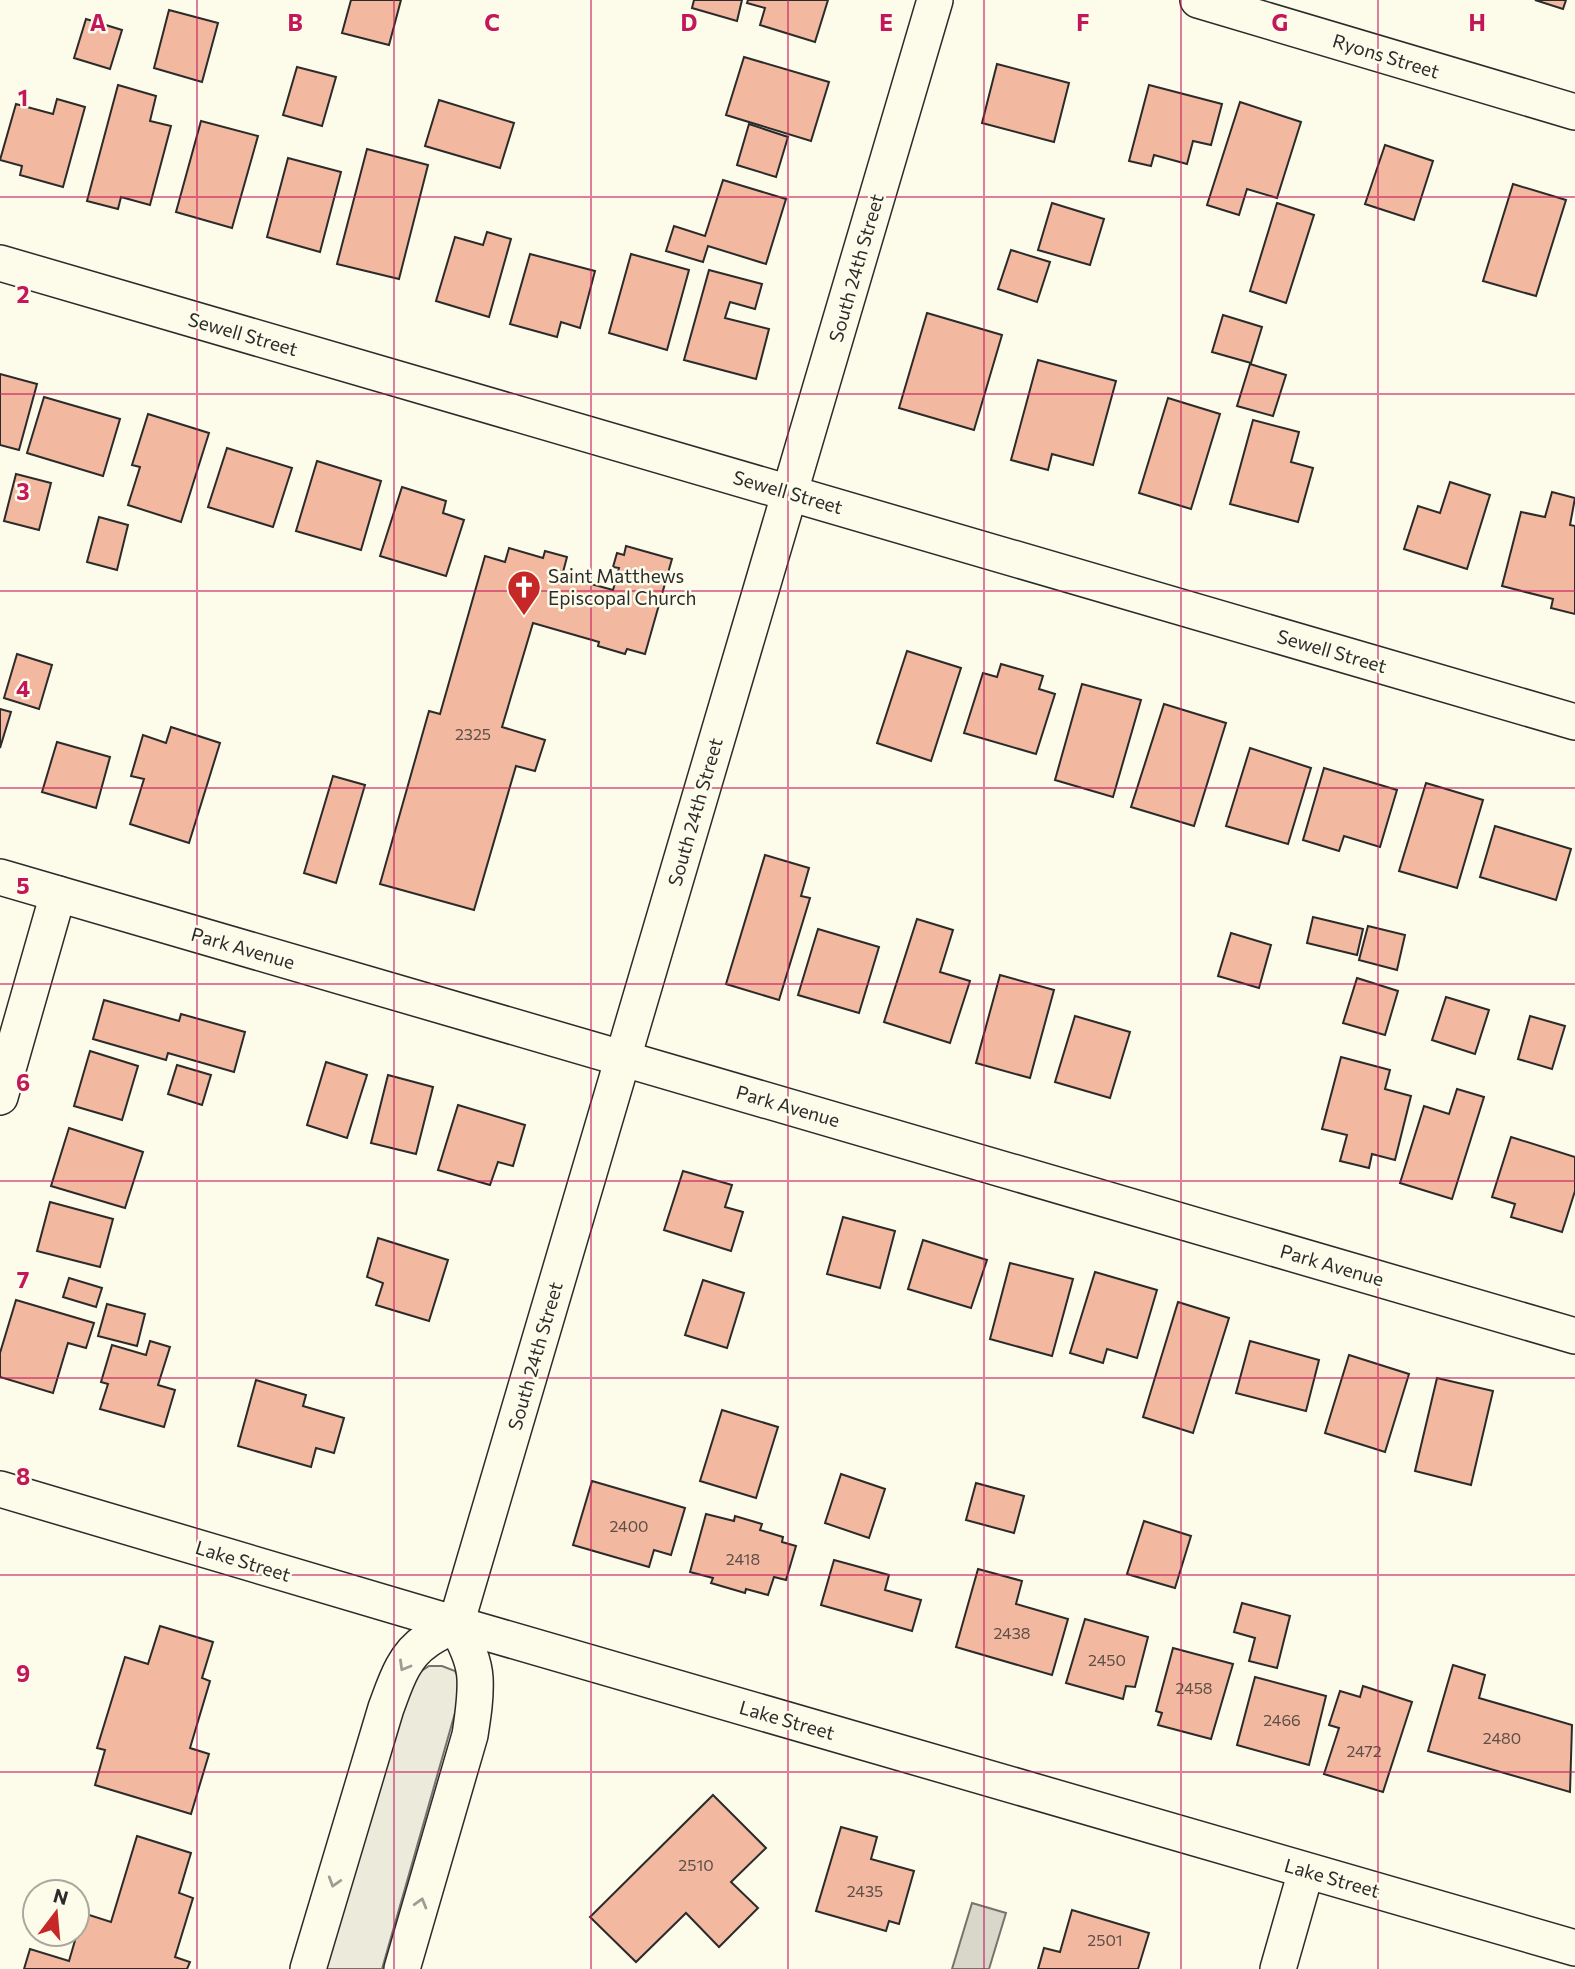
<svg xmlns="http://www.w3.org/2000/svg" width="1575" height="1969" font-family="Commissioner,sans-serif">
	<rect width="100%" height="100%" fill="#fdfbea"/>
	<path fill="#ecebdb" stroke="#74746e" stroke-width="2" d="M429 1666H442L455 1671 461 1683 459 1699 382 1969H325L411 1683 420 1672Z"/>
	<path fill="#d8d7c9" stroke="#74746e" stroke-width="2" d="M972 1903 1006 1913 989 1969H952Z"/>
	<g fill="#f2b8a0" stroke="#2b2b2b" stroke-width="2">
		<path d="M351 0H401L389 45 342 33Z"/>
		<path d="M694 0H742L737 21 692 8Z"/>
		<path d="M748 0H828L815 42 760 25 765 8 747 3Z"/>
		<path d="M1535 0H1566L1563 9Z"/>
		<path d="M169 10 218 23 202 82 154 68Z"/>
		<path d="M86 19 122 30 110 69 74 58Z"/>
		<path d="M744 57 829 82 811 141 726 115Z"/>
		<path d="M997 64 1069 83 1054 142 982 123Z"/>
		<path d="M297 67 336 77 322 126 283 115Z"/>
		<path d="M118 85 156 96 150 121 171 126 150 205 121 197 118 209 87 201Z"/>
		<path d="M1149 85 1222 104 1211 145 1193 141 1187 164 1154 155 1151 166 1129 161Z"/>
		<path d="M57 99 85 107 63 187 20 175 22 166 0 160 16 104 53 114Z"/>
		<path d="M439 100 514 123 500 168 425 146Z"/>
		<path d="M1240 102 1301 122 1277 198 1247 189 1239 215 1207 205Z"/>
		<path d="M201 121 258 136 232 228 176 212Z"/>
		<path d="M749 124 788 137 776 177 737 165Z"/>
		<path d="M1385 145 1433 161 1414 220 1365 204Z"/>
		<path d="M367 149 428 165 399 279 337 264Z"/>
		<path d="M288 158 341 172 320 252 267 237Z"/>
		<path d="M723 180 786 199 766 264 708 246 703 262 666 251 674 226 705 236Z"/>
		<path d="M1513 184 1566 200 1536 296 1483 281Z"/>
		<path d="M1052 203 1104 219 1090 265 1038 250Z"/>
		<path d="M1277 203 1314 215 1286 303 1250 291Z"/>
		<path d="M487 232 511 239 489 317 436 301 455 237 483 245Z"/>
		<path d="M1011 250 1050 262 1037 302 998 289Z"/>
		<path d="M530 254 595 271 580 328 561 322 557 337 510 324Z"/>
		<path d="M631 254 689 270 667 350 609 333Z"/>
		<path d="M709 270 762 284 755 309 730 302 725 318 769 329 756 379 684 360Z"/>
		<path d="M927 313 1002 335 974 430 899 408Z"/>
		<path d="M1223 315 1262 327 1251 363 1212 352Z"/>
		<path d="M1038 360 1116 381 1093 465 1052 454 1048 470 1011 460Z"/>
		<path d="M1250 364 1286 375 1273 416 1237 406Z"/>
		<path d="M0 374 37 384 19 450 0 445Z"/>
		<path d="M44 397 120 419 103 476 27 453Z"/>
		<path d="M1168 398 1220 414 1191 509 1139 493Z"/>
		<path d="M148 414 209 433 181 522 128 505 140 467 132 465Z"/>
		<path d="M1253 420 1299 432 1291 462 1313 468 1298 522 1230 504Z"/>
		<path d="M227 448 292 468 273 527 208 507Z"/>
		<path d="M317 461 381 481 361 550 296 531Z"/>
		<path d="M16 474 51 483 39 530 4 521Z"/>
		<path d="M1450 482 1490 495 1467 569 1404 549 1418 506 1440 513Z"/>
		<path d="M402 487 446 501 443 513 464 520 446 576 380 556Z"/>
		<path d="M1552 492 1575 498 1570 525 1575 526V614L1551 608 1553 599 1502 586 1521 512 1545 517Z"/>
		<path d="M99 517 128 525 117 570 87 562Z"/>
		<path d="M626 546 672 559 645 654 627 649 625 654 598 646 599 642 533 623 502 727 545 740 535 771 516 766 474 910 380 884 429 711 440 714 485 556 505 562 509 548 543 558 545 551 567 557 562 576 613 590 619 568 613 567 617 553 624 555Z"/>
		<path d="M907 651 961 668 931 761 877 743Z"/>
		<path d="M17 654 52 665 39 709 4 698Z"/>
		<path d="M1001 664 1043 676 1039 689 1055 694 1036 754 964 733 983 673 997 677Z"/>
		<path d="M1082 684 1141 700 1113 797 1055 780Z"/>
		<path d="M1164 704 1226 723 1194 826 1131 807Z"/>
		<path d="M0 709 11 712 0 748Z"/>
		<path d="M171 727 220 743 189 843 130 824 144 779 131 776 143 735 166 743Z"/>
		<path d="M57 742 110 757 96 808 42 792Z"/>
		<path d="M1250 748 1311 768 1288 844 1226 826Z"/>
		<path d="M1324 768 1397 790 1380 847 1344 836 1339 851 1303 840Z"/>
		<path d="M333 776 365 785 336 883 304 873Z"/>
		<path d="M1426 783 1483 800 1457 888 1399 871Z"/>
		<path d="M1495 826 1571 849 1556 900 1480 877Z"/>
		<path d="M765 855 809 868 801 896 810 898 779 1000 726 984Z"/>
		<path d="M1313 917 1363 929 1357 955 1307 943Z"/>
		<path d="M917 919 953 930 940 972 970 981 950 1043 884 1022Z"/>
		<path d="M1368 926 1405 935 1397 970 1359 960Z"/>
		<path d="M818 929 879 947 859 1013 798 995Z"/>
		<path d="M1231 933 1271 945 1259 988 1218 976Z"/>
		<path d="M1000 975 1054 990 1030 1078 976 1063Z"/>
		<path d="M1357 978 1398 991 1385 1035 1343 1023Z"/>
		<path d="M1446 997 1489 1010 1475 1054 1432 1040Z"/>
		<path d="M104 1000 179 1021 181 1014 245 1032 234 1072 168 1053 166 1060 93 1039Z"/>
		<path d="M1075 1016 1130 1032 1110 1098 1055 1082Z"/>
		<path d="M1530 1016 1565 1026 1552 1069 1518 1059Z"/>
		<path d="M90 1051 138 1066 122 1120 74 1106Z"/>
		<path d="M1341 1057 1390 1070 1385 1089 1411 1096 1395 1160 1372 1154 1369 1168 1340 1161 1347 1135 1322 1129Z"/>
		<path d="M326 1062 367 1075 347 1138 307 1125Z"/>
		<path d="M177 1065 211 1075 202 1105 168 1094Z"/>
		<path d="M388 1075 433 1087 416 1154 371 1143Z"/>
		<path d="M1457 1089 1484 1097 1452 1199 1400 1183 1424 1106 1449 1114Z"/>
		<path d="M458 1105 525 1125 513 1166 498 1162 490 1185 438 1170Z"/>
		<path d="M69 1128 143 1152 125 1208 51 1186Z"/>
		<path d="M1511 1137 1575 1157V1191L1562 1232 1511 1217 1515 1204 1492 1197Z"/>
		<path d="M683 1171 732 1185 725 1207 743 1212 731 1251 664 1230Z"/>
		<path d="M50 1202 113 1219 100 1267 37 1251Z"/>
		<path d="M843 1217 895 1231 880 1288 827 1274Z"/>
		<path d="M378 1238 448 1260 429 1321 376 1305 383 1283 367 1277Z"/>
		<path d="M923 1240 987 1260 971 1308 908 1289Z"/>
		<path d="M1010 1263 1073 1279 1052 1356 990 1339Z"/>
		<path d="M1095 1272 1157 1290 1137 1358 1107 1349 1103 1363 1070 1353Z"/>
		<path d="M69 1278 102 1288 96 1307 63 1297Z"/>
		<path d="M703 1280 744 1293 727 1348 685 1335Z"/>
		<path d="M16 1300 94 1323 86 1348 68 1343 53 1393 0 1377V1353Z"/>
		<path d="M1178 1302 1229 1318 1193 1433 1143 1417Z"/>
		<path d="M107 1304 145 1314 137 1346 98 1336Z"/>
		<path d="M150 1341 170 1347 158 1385 175 1390 164 1427 100 1409 108 1384 101 1382 112 1345 146 1355Z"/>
		<path d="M1250 1341 1319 1360 1306 1411 1236 1393Z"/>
		<path d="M1349 1355 1409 1374 1385 1452 1325 1433Z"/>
		<path d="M1437 1378 1493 1391 1471 1485 1415 1471Z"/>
		<path d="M256 1380 306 1395 303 1406 344 1418 334 1453 316 1448 311 1467 238 1446Z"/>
		<path d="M722 1410 778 1427 756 1498 700 1481Z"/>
		<path d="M841 1474 885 1489 869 1538 825 1523Z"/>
		<path d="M592 1481 685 1508 671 1555 654 1550 649 1567 573 1545Z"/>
		<path d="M976 1483 1024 1496 1014 1533 966 1520Z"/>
		<path d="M706 1514 734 1521 735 1516 762 1524 760 1530 783 1537 782 1542 796 1546 786 1580 774 1577 768 1595 746 1589 745 1593 711 1583 713 1578 690 1572Z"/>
		<path d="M1144 1521 1191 1536 1175 1588 1127 1574Z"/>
		<path d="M834 1560 889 1575 885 1590 921 1600 912 1631 821 1605Z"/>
		<path d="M978 1569 1022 1581 1016 1604 1068 1619 1052 1675 956 1647Z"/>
		<path d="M1242 1603 1290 1616 1277 1668 1249 1661 1255 1638 1234 1632Z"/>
		<path d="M1085 1619 1148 1637 1135 1687 1126 1686 1123 1699 1066 1683Z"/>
		<path d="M160 1626 213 1642 202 1678 210 1681 190 1748 209 1754 191 1814 95 1785 105 1750 97 1748 125 1657 148 1664Z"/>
		<path d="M1173 1648 1233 1664 1211 1739 1158 1725 1162 1713 1156 1711Z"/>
		<path d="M1453 1665 1485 1675 1479 1698 1572 1725 1570 1792 1428 1751Z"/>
		<path d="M1255 1677 1326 1696 1309 1765 1237 1745Z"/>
		<path d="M1363 1686 1412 1702 1383 1792 1324 1774 1339 1728 1329 1725 1340 1691 1360 1697Z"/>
		<path d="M713 1795 766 1848 731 1882 758 1908 719 1947 686 1913 636 1962 590 1917Z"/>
		<path d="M841 1827 877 1837 871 1859 914 1871 899 1924 889 1921 886 1931 816 1911Z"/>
		<path d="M137 1836 191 1853 179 1893 193 1898 175 1957 190 1962 187 1969H24L30 1949 69 1961 83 1913 111 1922Z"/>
		<path d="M1072 1910 1149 1933 1138 1969H1038L1044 1948 1060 1952Z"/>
	</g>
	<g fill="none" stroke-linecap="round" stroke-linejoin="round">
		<g stroke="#2b2b2b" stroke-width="38">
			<g id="street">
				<path d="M1198 0 1575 112"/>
				<path d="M0 263 1575 722"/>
				<path d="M0 877 1575 1336"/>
				<path d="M0 1097 58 894"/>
				<path d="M0 1489 456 1624 1575 1948"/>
				<path d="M308 1969 386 1708C395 1684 403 1656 426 1641 435 1634 446 1630 456 1624"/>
				<path d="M402 1969 470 1735C473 1716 476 1697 475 1678 474 1659 464 1641 456 1624L935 0"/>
				<path d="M1278 1969 1306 1871"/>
			</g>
		</g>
		<use href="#street" stroke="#fdfbea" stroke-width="35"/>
	</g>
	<defs><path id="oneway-chevron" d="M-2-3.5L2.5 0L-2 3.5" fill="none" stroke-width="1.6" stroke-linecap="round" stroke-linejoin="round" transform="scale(1.75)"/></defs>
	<g stroke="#9e9d94">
		<use href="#oneway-chevron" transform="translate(404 1666) rotate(120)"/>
		<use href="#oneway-chevron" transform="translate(334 1882) rotate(107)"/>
		<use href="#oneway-chevron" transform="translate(421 1903) rotate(-74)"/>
	</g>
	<path fill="none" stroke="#c2185b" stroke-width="2" stroke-opacity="0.55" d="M197 0V1969M394 0V1969M591 0V1969M788 0V1969M984 0V1969M1181 0V1969M1378 0V1969M0 197H1575M0 394H1575M0 591H1575M0 788H1575M0 984H1575M0 1181H1575M0 1378H1575M0 1575H1575M0 1772H1575"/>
	<defs>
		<g id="church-pin" transform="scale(1.75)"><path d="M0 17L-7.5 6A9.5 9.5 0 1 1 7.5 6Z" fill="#c62828" stroke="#fdfbea"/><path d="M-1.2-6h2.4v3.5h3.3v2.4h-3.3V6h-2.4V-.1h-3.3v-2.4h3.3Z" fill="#fff"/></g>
	</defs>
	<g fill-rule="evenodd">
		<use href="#church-pin" x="524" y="587"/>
	</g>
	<g text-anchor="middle" stroke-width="5" stroke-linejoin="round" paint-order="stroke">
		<g font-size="16" fill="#5d4e48">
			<text x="473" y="740">2325</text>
			<text x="629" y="1532">2400</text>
			<text x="743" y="1565">2418</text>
			<text x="1012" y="1639">2438</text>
			<text x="1107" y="1666">2450</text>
			<text x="1194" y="1694">2458</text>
			<text x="1282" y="1726">2466</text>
			<text x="1502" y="1744">2480</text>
			<text x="1364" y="1757">2472</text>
			<text x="696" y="1871">2510</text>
			<text x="865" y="1897">2435</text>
			<text x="1105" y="1946">2501</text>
		</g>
		<g font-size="19" fill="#2b2b2b" stroke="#fdfbea">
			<text transform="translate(1386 56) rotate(17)" y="7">Ryons Street</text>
			<text transform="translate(856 268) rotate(-74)" y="7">South 24th Street</text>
			<text transform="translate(243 334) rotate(16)" y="7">Sewell Street</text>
			<text transform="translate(788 492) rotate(16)" y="7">Sewell Street</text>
			<text transform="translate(1332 651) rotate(16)" y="7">Sewell Street</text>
			<text transform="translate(695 812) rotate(-74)" y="7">South 24th Street</text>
			<text transform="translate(243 948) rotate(16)" y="7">Park Avenue</text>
			<text transform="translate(788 1106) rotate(16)" y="7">Park Avenue</text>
			<text transform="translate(1332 1265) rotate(16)" y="7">Park Avenue</text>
			<text transform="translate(535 1356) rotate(-74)" y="7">South 24th Street</text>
			<text transform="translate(243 1561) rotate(17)" y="7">Lake Street</text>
			<text transform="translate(787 1720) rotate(16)" y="7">Lake Street</text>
			<text transform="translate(1332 1878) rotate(16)" y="7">Lake Street</text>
		</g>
		<g font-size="19" fill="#2b2b2b" stroke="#fdfbea" text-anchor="start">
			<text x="548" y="583">Saint Matthews<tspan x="548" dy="22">Episcopal Church</tspan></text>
		</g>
	</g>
	<g font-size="23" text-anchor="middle" font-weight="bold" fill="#c2185b" stroke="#fdfbea" stroke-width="5" stroke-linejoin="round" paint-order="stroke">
		<text x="98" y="31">A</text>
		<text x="295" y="31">B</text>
		<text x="492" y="31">C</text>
		<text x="689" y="31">D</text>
		<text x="886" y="31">E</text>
		<text x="1083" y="31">F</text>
		<text x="1280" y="31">G</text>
		<text x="1477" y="31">H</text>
		<text x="23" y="106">1</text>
		<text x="23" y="303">2</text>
		<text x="23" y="500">3</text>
		<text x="23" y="697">4</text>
		<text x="23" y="894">5</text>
		<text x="23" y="1091">6</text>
		<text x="23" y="1288">7</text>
		<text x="23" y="1485">8</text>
		<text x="23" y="1682">9</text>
	</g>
	<g transform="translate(56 1913) rotate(16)"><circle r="33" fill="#fdfbea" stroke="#a9a89e" stroke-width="2"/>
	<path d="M0-5L12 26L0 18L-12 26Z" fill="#c62828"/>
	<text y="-10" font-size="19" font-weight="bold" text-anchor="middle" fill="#2b2b2b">N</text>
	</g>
</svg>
